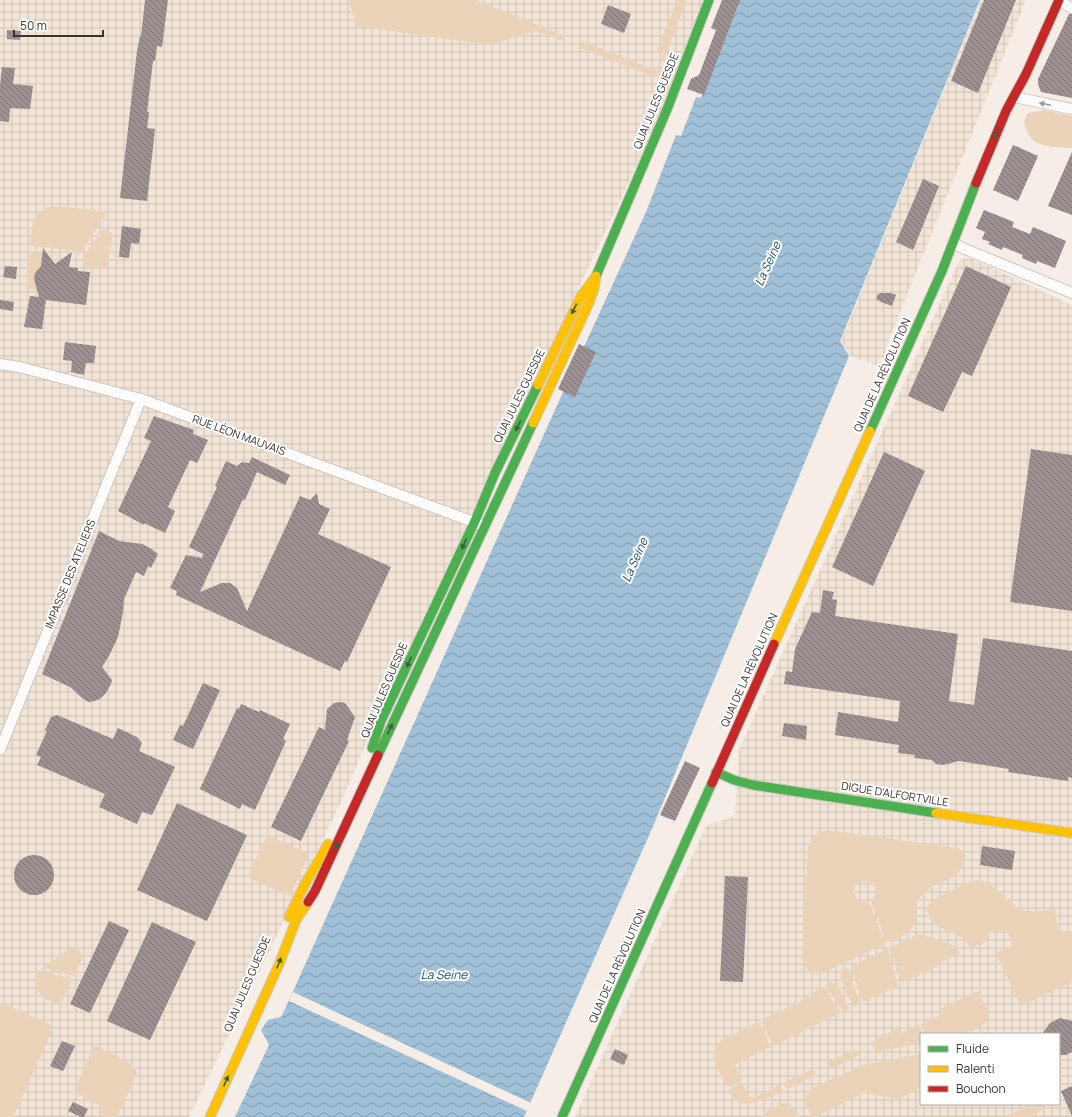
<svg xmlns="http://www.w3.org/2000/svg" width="1072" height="1117" font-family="Manrope,sans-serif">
	<defs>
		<pattern id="industrial-grid" width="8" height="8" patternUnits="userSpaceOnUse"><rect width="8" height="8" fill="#f2e4d6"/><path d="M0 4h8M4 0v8" fill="none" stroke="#d0c4b8"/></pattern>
		<pattern id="water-waves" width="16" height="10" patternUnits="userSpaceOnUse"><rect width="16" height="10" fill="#9fc0d6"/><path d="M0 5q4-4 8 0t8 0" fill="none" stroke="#839dae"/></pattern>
		<pattern id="building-back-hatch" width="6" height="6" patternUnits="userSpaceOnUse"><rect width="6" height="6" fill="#9c9091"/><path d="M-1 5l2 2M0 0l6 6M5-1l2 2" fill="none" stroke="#807677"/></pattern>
	</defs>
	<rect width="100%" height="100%" fill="#f5ede6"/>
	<g fill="url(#industrial-grid)" fill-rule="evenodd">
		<path d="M0 0H706L664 107 381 708 342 800 189 1117H0Z"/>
		<path d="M981 0H1026L885 349 889 355 878 361 877 365 850 356 841 341Z"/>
		<path d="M968 257 1072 305V1117H575L706 826 735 816 739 750 959 261ZM921 1034H1059V1104H921Z"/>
	</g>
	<g fill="#ebd3b9">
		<path d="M348 0H475L565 36 563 41 536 31 489 45 357 26Z"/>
		<path d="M677 0H687L657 76 655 77 580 48 582 41 657 71 664 53 657 50Z"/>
		<path d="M1045 110 1072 116V148C1062 148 1043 147 1034 141 1031 139 1028 134 1027 131 1023 124 1024 119 1028 113Z"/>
		<path d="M51 206 102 211 106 215 79 255 72 250 31 246 30 244C33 225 30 214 51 206Z"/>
		<path d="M103 229 113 234 106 269 86 268 83 257Z"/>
		<path d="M33 252 42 253C42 257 43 263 41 266 34 276 31 279 38 290L27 289 26 288 29 255Z"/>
		<path d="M827 830 957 848 962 850C965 858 962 870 956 876 945 881 929 886 921 896 916 902 916 908 916 914 918 931 900 937 887 943L871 901C891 881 845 872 856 897L862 902H869L885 944 818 975 809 972 802 960 808 847C811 837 817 832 827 830Z"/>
		<path d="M267 835 309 854 290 896 248 877Z"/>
		<path d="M976 880C998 881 1007 907 1027 911 1036 913 1046 910 1055 909L1059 933 1072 931V982L1021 1006 996 953 1014 945C1006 929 1003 928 987 934L989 940 971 948 963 938 933 924 927 911 928 905 934 899 969 882Z"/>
		<path d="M920 934 955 946 960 954 939 963V965L902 983 895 966 898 965 900 970 903 969 900 961 895 963 889 948Z"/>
		<path d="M74 946H76L83 956 74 976 42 968Z"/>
		<path d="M887 949 898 986 863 1002 851 966Z"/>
		<path d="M848 968 860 1004 854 1007C851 1000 839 981 841 974 842 970 845 969 848 968Z"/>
		<path d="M40 971 72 979 60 1005C55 1003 48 1001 43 997 36 990 33 978 40 971Z"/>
		<path d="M831 982 838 985 849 1009 844 1012 825 985Z"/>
		<path d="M823 986 841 1013 773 1046 761 1020 796 1004Z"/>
		<path d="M978 991 989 1013 987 1021 981 1026 962 1034H926L921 1024 942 1014 940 1009Z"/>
		<path d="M0 1002 50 1025 51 1027 49 1030 52 1031 13 1117H0Z"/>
		<path d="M759 1022 770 1047 736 1064 735 1066 742 1080 727 1087 715 1063 714 1054 717 1044 725 1038Z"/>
		<path d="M919 1025 923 1034H921V1043L876 1052 871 1042 899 1028 901 1033Z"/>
		<path d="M94 1045 130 1063 137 1073 117 1117H108L100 1113 103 1107 74 1092Z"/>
		<path d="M856 1049 859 1055 831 1069 827 1062Z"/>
		<path d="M921 1054V1088L899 1099 864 1093 815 1117H812C806 1105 801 1099 812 1088L863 1065Z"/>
		<path d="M813 1069 816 1075 787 1089 783 1083Z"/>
		<path d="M742 1083 750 1097 754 1098 780 1084 783 1091C765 1099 740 1115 728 1090Z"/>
		<path d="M783 1103C792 1103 795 1109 799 1117H763L766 1111Z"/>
		<path d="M1031 1104H1041L1044 1109 1028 1117H1004Z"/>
	</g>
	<path fill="url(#water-waves)" d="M739 0H980L840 341 849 356 654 824 524 1117H235L269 1045 261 1030 268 1020 281 1017 285 1009 559 401 646 212 676 135 681 136 696 97 701 98Z"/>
	<path fill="#f5ede6" d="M293 992 531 1103 527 1111 289 1001Z"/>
	<g fill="url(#building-back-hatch)">
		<path d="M145 0H168L162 47 157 46 155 61H153L147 112H149L147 128 155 129 147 201 120 198 137 51 140 36H141Z"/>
		<path d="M722 0H740L704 95 687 89 691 79 699 75 716 30 711 28Z"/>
		<path d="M984 0H1016L978 93 951 81Z"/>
		<path d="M608 5 631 14 624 33 601 24Z"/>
		<path d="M1069 14H1072V98L1041 92 1039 87 1038 83V79Z"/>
		<path d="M7 30 21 31 20 40 7 39Z"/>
		<path d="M2 67 15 68 13 84 33 86 30 109 11 108 10 109 9 122 0 121V86Z"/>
		<path d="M1013 145 1038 156 1018 201 993 190Z"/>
		<path d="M1072 152V215L1048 206Z"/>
		<path d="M923 179 939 186 913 250 896 242Z"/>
		<path d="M984 210 1014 222 1012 227 1030 234 1033 227 1066 241 1055 268 1037 261 1036 264 1022 258 1023 255 1003 247 1002 250 988 244 990 242 982 239 985 232 976 228Z"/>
		<path d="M122 226 141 229 139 244 131 243 129 258 119 257Z"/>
		<path d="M43 248 55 264 72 252 69 267 78 268V271L90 272 86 305 46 300 42 329 24 327 30 296 39 297 34 279 35 273 41 266Z"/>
		<path d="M5 266 17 267 16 279 3 277Z"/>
		<path d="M966 266 1011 287 972 376 962 372 943 412 908 396Z"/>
		<path d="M881 293H891L896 295 892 306 881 302 876 299 878 294Z"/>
		<path d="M0 300 14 302 13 311 0 309Z"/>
		<path d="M65 342 96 346 94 363H86L84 375 71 372 72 361 63 360Z"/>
		<path d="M579 344 596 352 575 397 558 389Z"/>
		<path d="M154 416 194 430 193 434 208 440 197 463 190 460 168 507 175 511 165 533 144 523V525L118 511 151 441 144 438Z"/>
		<path d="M1031 449 1072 455V611L1010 602Z"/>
		<path d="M884 452 925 471 873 586 832 567Z"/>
		<path d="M252 457 290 475 285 485 257 472 245 500 243 499 200 592 222 583H230L237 588 247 611 300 496 310 500 317 493 319 504 330 509 318 534 391 567 347 662 345 661 340 671 176 595 177 591 170 588 186 555 202 558 203 554 189 547 217 487 215 486 226 461 237 466 242 462 249 463Z"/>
		<path d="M99 531 119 541 142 544 150 548 158 554 151 568 148 566 144 576 136 572 124 599 123 612 118 637 109 656 102 667 112 680 111 684 106 693 101 698 95 701 88 702 82 698 70 687 42 674Z"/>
		<path d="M823 590 834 592 832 599 837 600 835 616 958 634 949 701 974 705 983 638 1072 651V778L1068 777V781L1008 772 1009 769 959 761 943 765 936 764 932 760 914 758 915 755 898 753 899 745 835 735 838 712 898 722 900 701 784 684 786 671 792 672 795 649 812 612 820 613Z"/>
		<path d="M203 683 220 690 193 749 173 740 180 725 183 726Z"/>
		<path d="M341 702 345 703 355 717 347 740 349 741 301 841 271 827 319 727 325 730 327 709 334 703Z"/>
		<path d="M241 704 259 712 260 710 290 724 283 739 286 741 255 810 242 804 240 809 200 789 237 708 239 709Z"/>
		<path d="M57 715 113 739 118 728 137 737 142 743 139 751 175 767 152 815 142 812 137 824 99 807 105 794 37 765 41 757 36 755 47 731 45 730 51 717Z"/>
		<path d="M784 723 807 726 806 740 782 736Z"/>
		<path d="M685 761 700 768 675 821 660 815Z"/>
		<path d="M177 803 247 835 207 921 137 890Z"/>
		<path d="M982 846 1015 851 1012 870 980 865Z"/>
		<circle cx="34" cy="875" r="20"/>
		<path d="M725 876 748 877 743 982 720 981Z"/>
		<path d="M109 921 129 930 90 1013 70 1004Z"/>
		<path d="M152 922 196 942 150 1040 107 1021Z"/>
		<path d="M1060 1018 1072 1021V1052L1066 1055H1059V1034H1042L1050 1023Z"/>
		<path d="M62 1041 75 1046 63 1071 50 1066Z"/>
		<path d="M615 1049 628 1055 624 1065 610 1059Z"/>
		<path d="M1072 1086V1116L1061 1091Z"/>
		<path d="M73 1102 88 1109 84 1117H81L68 1111Z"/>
	</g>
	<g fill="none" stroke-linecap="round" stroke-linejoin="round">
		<g stroke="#cec8c2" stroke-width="12">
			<g id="street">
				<path d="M1059 1 1072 8"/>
				<path d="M1019 98 1072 109"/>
				<path d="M953 243 965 249 1072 293"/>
				<path d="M0 364 19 367 141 399 479 524"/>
				<path d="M0 750 141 399"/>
			</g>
		</g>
		<g stroke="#cec8c2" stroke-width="11">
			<g id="fast">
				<path d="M596 276 668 107 709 0"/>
				<path d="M870 431 942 271 976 183"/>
				<path d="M372 748 381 721 475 521 495 473 538 385"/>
				<path d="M378 755 533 423"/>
				<path d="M716 772 734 780 753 785 936 813"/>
				<path d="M562 1117 712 783"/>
			</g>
		</g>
		<g stroke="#cec8c2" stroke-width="11">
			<g id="slow">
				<path d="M538 385 581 296 593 280"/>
				<path d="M533 423 588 305 594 289 596 276"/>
				<path d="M774 644 870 431"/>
				<path d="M936 813 1072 833"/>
				<path d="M289 917 304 886 328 844"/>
				<path d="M210 1117 280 962 296 920 308 902"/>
			</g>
		</g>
		<g stroke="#cec8c2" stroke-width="11">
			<g id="jam">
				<path d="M976 183 1006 111 1026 74 1059 0"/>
				<path d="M712 783 774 644"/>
				<path d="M308 902 315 891 378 755"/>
			</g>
		</g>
		<use href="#street" stroke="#fefcfb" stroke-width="10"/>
		<use href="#fast" stroke="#4caf50" stroke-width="9"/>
		<use href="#slow" stroke="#ffc107" stroke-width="9"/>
		<use href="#jam" stroke="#c62828" stroke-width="9"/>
	</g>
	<defs><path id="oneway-solid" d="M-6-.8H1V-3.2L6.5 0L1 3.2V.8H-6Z"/></defs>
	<use fill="#9b9894" href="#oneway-solid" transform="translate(1045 104) rotate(-168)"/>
	<g fill="#3f5e3a">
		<use href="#oneway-solid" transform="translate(996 133) rotate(112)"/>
		<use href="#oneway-solid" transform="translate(574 309) rotate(116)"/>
		<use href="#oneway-solid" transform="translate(518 426) rotate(117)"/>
		<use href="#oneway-solid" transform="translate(464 544) rotate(115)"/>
		<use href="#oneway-solid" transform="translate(409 662) rotate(115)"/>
		<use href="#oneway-solid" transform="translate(390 729) rotate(-66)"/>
		<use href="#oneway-solid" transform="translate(336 847) rotate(-64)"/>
		<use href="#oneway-solid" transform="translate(279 963) rotate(-68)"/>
		<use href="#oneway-solid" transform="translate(226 1081) rotate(-66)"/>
	</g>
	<g text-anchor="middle" stroke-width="4" stroke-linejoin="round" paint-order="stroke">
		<g font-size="11" fill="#38332e" stroke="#fff">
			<text transform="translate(656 101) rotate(-68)" y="4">QUAI JULES GUESDE</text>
			<text transform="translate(882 375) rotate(-66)" y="4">QUAI DE LA RÉVOLUTION</text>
			<text transform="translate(519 396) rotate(-64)" y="4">QUAI JULES GUESDE</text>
			<text transform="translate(239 435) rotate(20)" y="4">RUE LÉON MAUVAIS</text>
			<text transform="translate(70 574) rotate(-68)" y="4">IMPASSE DES ATELIERS</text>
			<text transform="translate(749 670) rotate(-66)" y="4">QUAI DE LA RÉVOLUTION</text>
			<text transform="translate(384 690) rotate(-67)" y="4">QUAI JULES GUESDE</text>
			<text transform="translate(895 794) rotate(9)" y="4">DIGUE D'ALFORTVILLE</text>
			<text transform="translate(617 966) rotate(-66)" y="4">QUAI DE LA RÉVOLUTION</text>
			<text transform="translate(247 984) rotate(-67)" y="4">QUAI JULES GUESDE</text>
		</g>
		<g font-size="12" font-style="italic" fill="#145073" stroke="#fff">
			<text transform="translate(768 264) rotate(-66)" y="4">La Seine</text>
			<text transform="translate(635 560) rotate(-66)" y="4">La Seine</text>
			<text x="444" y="979">La Seine</text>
		</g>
	</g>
	<rect x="920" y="1033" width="140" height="72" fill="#ffffff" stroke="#afadab"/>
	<rect x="928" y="1046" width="20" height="6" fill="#4caf50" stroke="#afadab"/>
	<text x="956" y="1053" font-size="12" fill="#38332e">Fluide</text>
	<rect x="928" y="1066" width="20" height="6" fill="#ffc107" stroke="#afadab"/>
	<text x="956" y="1073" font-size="12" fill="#38332e">Ralenti</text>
	<rect x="928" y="1086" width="20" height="6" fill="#c62828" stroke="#afadab"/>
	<text x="956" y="1093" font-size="12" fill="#38332e">Bouchon</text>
	<path d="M14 30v6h89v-6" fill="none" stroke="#38332e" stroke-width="2"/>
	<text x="20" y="30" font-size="12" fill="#38332e" stroke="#ffffff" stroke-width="3" paint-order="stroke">50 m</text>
</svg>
